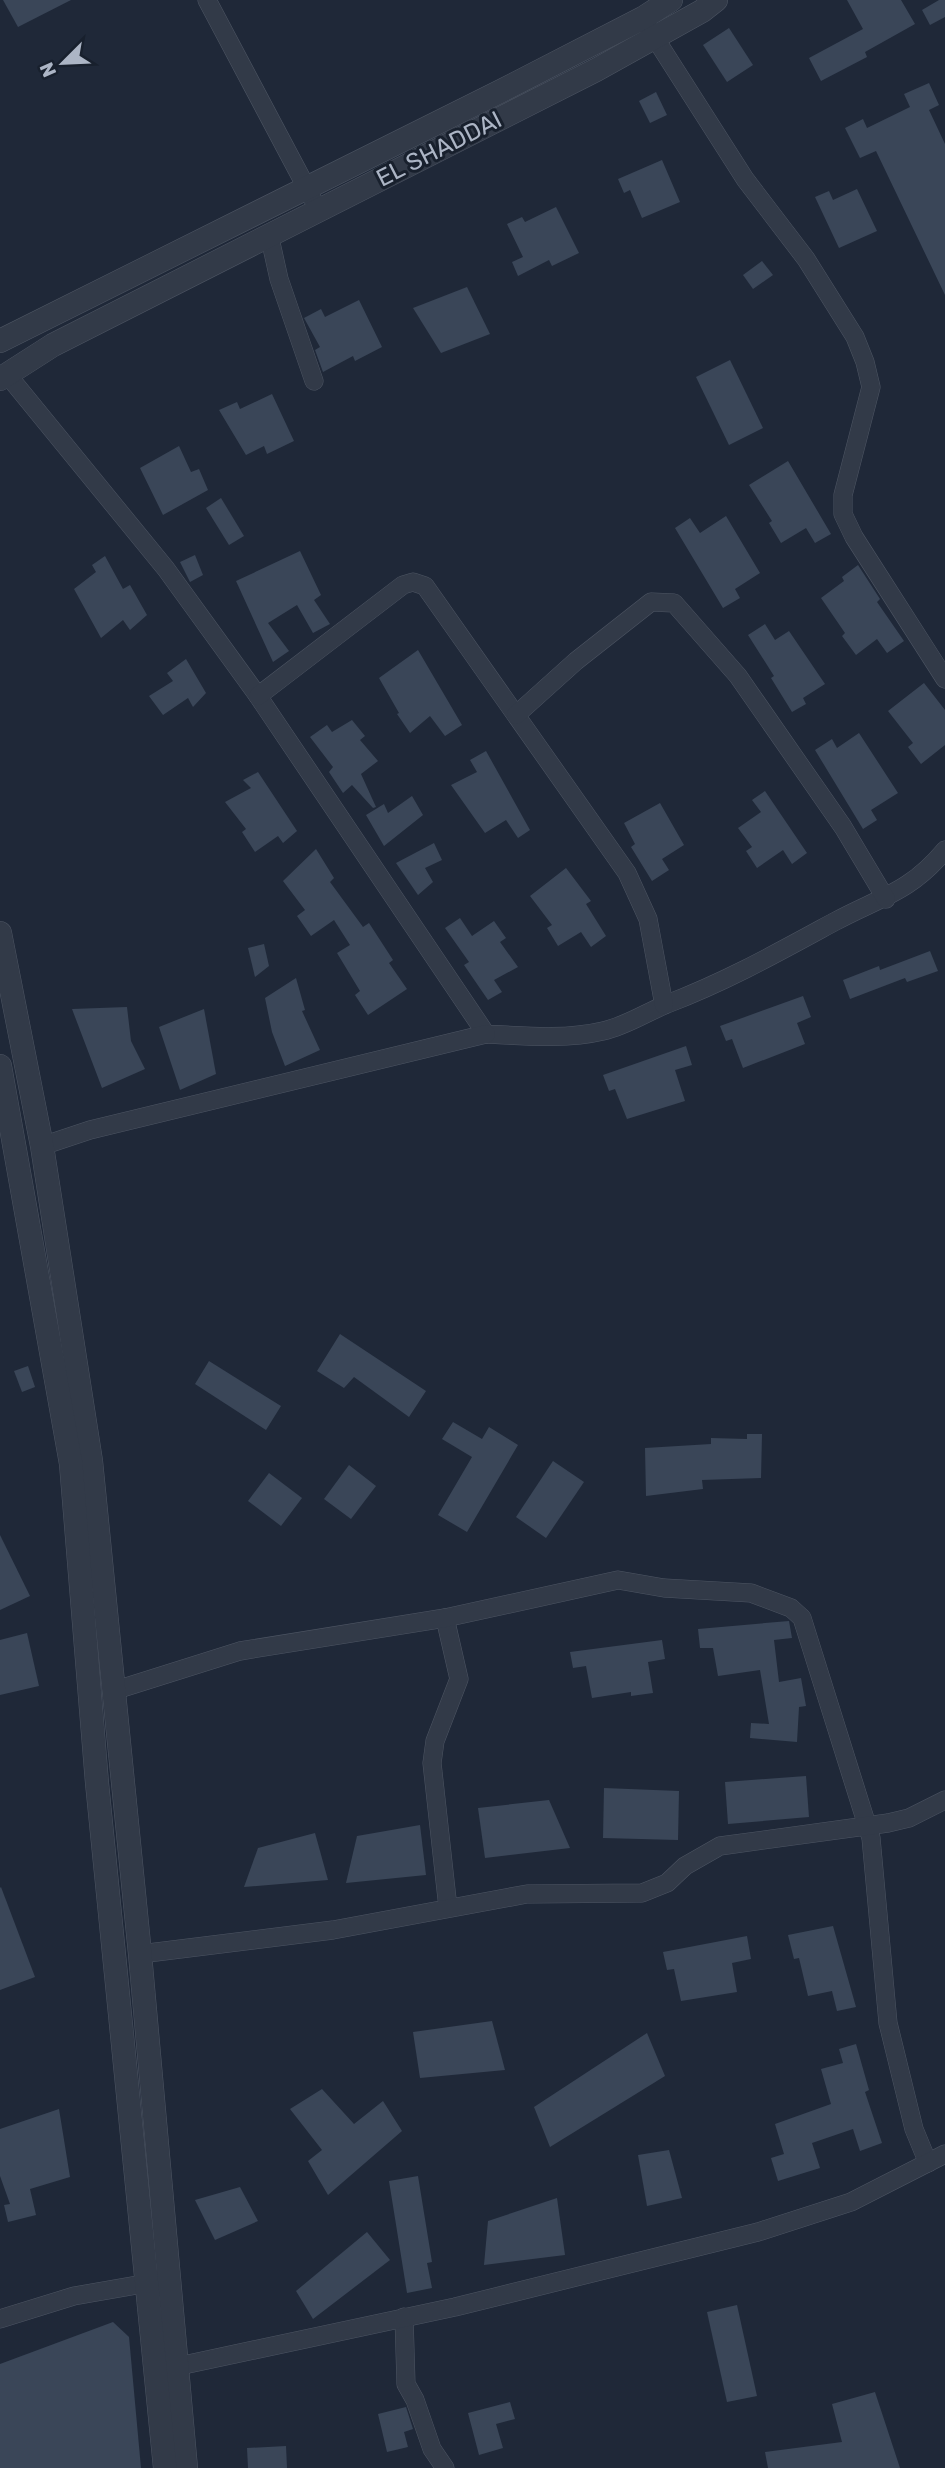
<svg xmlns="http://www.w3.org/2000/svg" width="945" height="2468" font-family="Rubik,sans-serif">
	<rect width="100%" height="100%" fill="#1f2838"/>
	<g fill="#3a4658">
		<path d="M3 0H71L18 27Z"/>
		<path d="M847 0H901L915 24 865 52 867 57 821 81 809 58 863 29Z"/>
		<path d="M939 0H945V17L930 25 922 10Z"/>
		<path d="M729 28 753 65 727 82 703 45Z"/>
		<path d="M929 83 939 105 929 110 945 144V295L876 151 860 158 845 128 863 119 867 128 910 107 904 94Z"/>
		<path d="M656 92 667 115 650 123 639 101Z"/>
		<path d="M662 160 680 202 642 218 630 190 624 193 618 179Z"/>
		<path d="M857 189 877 231 839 248 815 197 829 191 833 200Z"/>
		<path d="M556 207 579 253 552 266 549 260 518 276 512 262 523 257 507 224 522 217 525 222Z"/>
		<path d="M762 261 773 275 753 289 743 275Z"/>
		<path d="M467 287 490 334 441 353 413 308Z"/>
		<path d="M359 300 382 347 355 361 353 356 323 372 315 350 320 347 304 318 321 309 325 317Z"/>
		<path d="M730 360 763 428 729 445 696 377Z"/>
		<path d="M272 394 294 441 267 454 264 446 246 455 219 410 237 402 240 409Z"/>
		<path d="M179 446 191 472 199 469 208 490 163 515 140 468Z"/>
		<path d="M788 461 831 534 815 543 806 528 781 543 769 523 772 521 749 485Z"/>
		<path d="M221 498 244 536 229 545 206 508Z"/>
		<path d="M726 516 760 573 735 589 740 598 723 608 675 528 690 518 700 533Z"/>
		<path d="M300 551 321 595 314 600 330 624 313 633 297 605 268 623 289 651 273 662 236 581Z"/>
		<path d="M195 555 203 575 190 582 180 562Z"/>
		<path d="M105 556 123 589 130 585 147 615 130 630 123 620 101 638 74 589 96 572 92 565Z"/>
		<path d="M858 565 880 599 877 602 904 641 887 653 877 639 856 655 842 636 845 633 821 598 844 581 842 577Z"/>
		<path d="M765 624 775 640 789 631 825 684 803 698 806 704 792 712 771 678 774 676 748 635Z"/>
		<path d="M418 650 462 725 445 736 430 716 410 733 397 714 399 713 379 678Z"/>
		<path d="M186 659 206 693 193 707 188 698 163 715 149 696 173 681 167 673Z"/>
		<path d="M924 683 945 710V745L921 764 908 747 913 743 888 711Z"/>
		<path d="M352 720 365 736 360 740 378 761 361 774 376 807 373 808 352 785 343 793 329 772 333 767 310 737 327 725 332 732Z"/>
		<path d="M859 733 898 793 871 810 877 820 863 829 815 750 832 739 837 748Z"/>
		<path d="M486 751 530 830 518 838 506 820 485 833 451 785 477 772 470 760Z"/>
		<path d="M258 772 297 831 283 843 278 836 255 852 242 832 246 829 225 802 251 788 243 780Z"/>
		<path d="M765 791 807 853 792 864 783 850 757 868 746 851 752 847 738 828 761 812 752 800Z"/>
		<path d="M412 796 423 815 384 846 366 815 384 804 388 813Z"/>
		<path d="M660 803 684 845 662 859 669 870 652 881 631 847 635 844 624 823Z"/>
		<path d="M434 843 442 860 425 868 433 882 418 895 396 863Z"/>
		<path d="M316 849 334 878 330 882 363 927 369 923 393 960 389 963 407 989 368 1015 355 995 360 991 337 953 350 945 334 920 311 936 297 916 305 910 283 881Z"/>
		<path d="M566 868 591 901 586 904 606 936 591 947 581 932 558 946 547 928 552 925 530 896Z"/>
		<path d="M460 918 472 936 494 921 506 938 500 942 518 967 494 980 502 992 488 1000 464 965 469 962 445 928Z"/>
		<path d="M264 944 269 966 255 977 248 948Z"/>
		<path d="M930 951 938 971 907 982 905 978 850 999 843 980 879 966 880 970Z"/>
		<path d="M296 978 305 1010 302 1011 320 1050 285 1066 272 1032 265 998Z"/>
		<path d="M803 996 811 1017 797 1023 805 1044 743 1068 732 1039 726 1041 720 1026Z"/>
		<path d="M127 1007 131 1041 145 1069 102 1088 72 1009Z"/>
		<path d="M204 1009 216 1074 180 1090 159 1027Z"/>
		<path d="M686 1046 692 1065 675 1070 685 1101 627 1119 615 1089 609 1091 603 1075Z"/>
		<path d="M340 1334 426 1391 409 1417 354 1377 344 1388 317 1371Z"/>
		<path d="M209 1361 281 1406 266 1430 195 1384Z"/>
		<path d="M28 1366 35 1387 22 1392 14 1371Z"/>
		<path d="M453 1422 482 1439 489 1427 518 1445 467 1532 438 1515 472 1457 442 1439Z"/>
		<path d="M747 1434H762L761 1478 702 1480 703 1489 646 1496 645 1448 711 1444V1438L747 1439Z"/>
		<path d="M553 1461 584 1482 546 1538 516 1517Z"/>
		<path d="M349 1465 376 1486 351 1519 324 1499Z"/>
		<path d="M269 1473 302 1498 281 1526 248 1501Z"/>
		<path d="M0 1535 30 1596 0 1610Z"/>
		<path d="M789 1621 792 1638 774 1640 779 1682 801 1678 806 1706 799 1707 797 1742 750 1738 751 1723 769 1724 760 1670 718 1676 713 1648H700L698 1629Z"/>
		<path d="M27 1633 39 1686 0 1695V1640Z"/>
		<path d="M662 1640 665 1659 648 1662 653 1693 631 1696V1692L592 1698 586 1666 573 1668 570 1652Z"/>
		<path d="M806 1776 809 1817 728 1824 725 1782Z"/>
		<path d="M604 1788 679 1791 678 1840 603 1838Z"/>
		<path d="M549 1800 570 1848 485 1858 478 1808Z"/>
		<path d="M420 1825 426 1875 346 1883 357 1836Z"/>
		<path d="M315 1833 328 1880 244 1887 258 1848Z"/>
		<path d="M1 1887 35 1977 0 1990V1888Z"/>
		<path d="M833 1926 856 2007 837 2011 832 1991 808 1996 799 1958 794 1959 788 1935Z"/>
		<path d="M747 1936 751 1959 732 1963 737 1992 681 2001 674 1969 667 1970 663 1952Z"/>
		<path d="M492 2021 505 2070 420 2078 413 2032Z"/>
		<path d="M647 2033 665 2076 550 2147 534 2107Z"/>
		<path d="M856 2044 869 2090 865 2092 882 2143 860 2151 853 2129 812 2143 820 2168 778 2181 771 2158 784 2154 775 2124 831 2104 821 2069 843 2063 839 2049Z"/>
		<path d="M322 2089 354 2124 383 2101 402 2131 328 2195 308 2161 322 2150 290 2109Z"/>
		<path d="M59 2109 70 2177 30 2189 36 2215 8 2222 4 2205 10 2204 0 2176V2129Z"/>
		<path d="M669 2150 682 2198 647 2206 638 2155Z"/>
		<path d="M418 2176 432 2262 427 2263 432 2288 407 2293 389 2181Z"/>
		<path d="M240 2187 258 2221 215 2240 195 2200Z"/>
		<path d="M557 2198 565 2255 484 2265 488 2221Z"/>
		<path d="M367 2232 390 2260 313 2319 296 2291Z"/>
		<path d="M737 2305 757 2396 727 2402 707 2312Z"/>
		<path d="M113 2322 129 2337 141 2468H0V2364Z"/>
		<path d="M875 2392 900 2468H768L765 2452 842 2442 832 2404Z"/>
		<path d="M510 2402 515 2419 496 2424 503 2448 479 2455 468 2413Z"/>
		<path d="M406 2407 413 2429 404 2432 408 2447 387 2452 378 2414Z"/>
		<path d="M286 2446 287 2468H248L247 2448Z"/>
	</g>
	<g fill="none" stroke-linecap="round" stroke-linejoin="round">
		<g stroke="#4d5563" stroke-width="19">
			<g id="minor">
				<path d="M207 0 312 198"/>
				<path d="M648 27 745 179 806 259 855 337 865 362 871 387 843 495V514L854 537 945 679"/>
				<path d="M269 234 279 279 314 381"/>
				<path d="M6 373 166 569 258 696 486 1034C524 1036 565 1040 603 1031 626 1026 645 1013 667 1004 727 981 777 953 834 922 880 897 909 893 945 850"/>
				<path d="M258 696 403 585 413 582 425 586 627 873 648 919 664 1005"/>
				<path d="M516 715 576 661 651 602 674 603 738 676 843 827 886 899"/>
				<path d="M42 1146 90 1130 486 1034"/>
				<path d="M445 1618 459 1679 435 1741 432 1763 448 1908"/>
				<path d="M113 1691 240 1651 445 1618 618 1580 664 1588 751 1593 791 1608 802 1618 871 1838 888 2023 914 2129 928 2163"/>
				<path d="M140 1954 333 1930 527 1894 642 1893 667 1883 685 1866 720 1846 888 1823 909 1818 945 1800"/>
				<path d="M404 2317 406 2384 415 2400 432 2449 445 2468"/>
				<path d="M0 2319 74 2296 160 2281"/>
				<path d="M165 2369 455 2307 758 2232 851 2202 945 2154"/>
			</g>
		</g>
		<g stroke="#4d5563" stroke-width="24">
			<g id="tertiary">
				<path d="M0 341 501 91 643 18 671 0"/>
				<path d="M0 379 53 345 596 70 702 11 716 0"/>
				<path d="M0 933 42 1146 91 1461 140 1954 186 2468"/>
				<path d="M0 1066 71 1464 97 1783 165 2468"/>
			</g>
		</g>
		<use href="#minor" stroke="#323a48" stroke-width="18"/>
		<use href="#tertiary" stroke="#323a48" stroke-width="23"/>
	</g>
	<g text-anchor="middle" stroke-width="6" stroke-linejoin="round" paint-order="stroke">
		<g font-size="24" fill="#acb5c5" stroke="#18202d">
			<text transform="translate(439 149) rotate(-27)" y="8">EL SHADDAI</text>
		</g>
	</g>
	<g transform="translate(63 63) rotate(246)" stroke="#18202d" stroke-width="5" paint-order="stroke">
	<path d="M0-5L12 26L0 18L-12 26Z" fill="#acb5c5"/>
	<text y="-10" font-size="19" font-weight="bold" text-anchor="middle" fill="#acb5c5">N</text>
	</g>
</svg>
